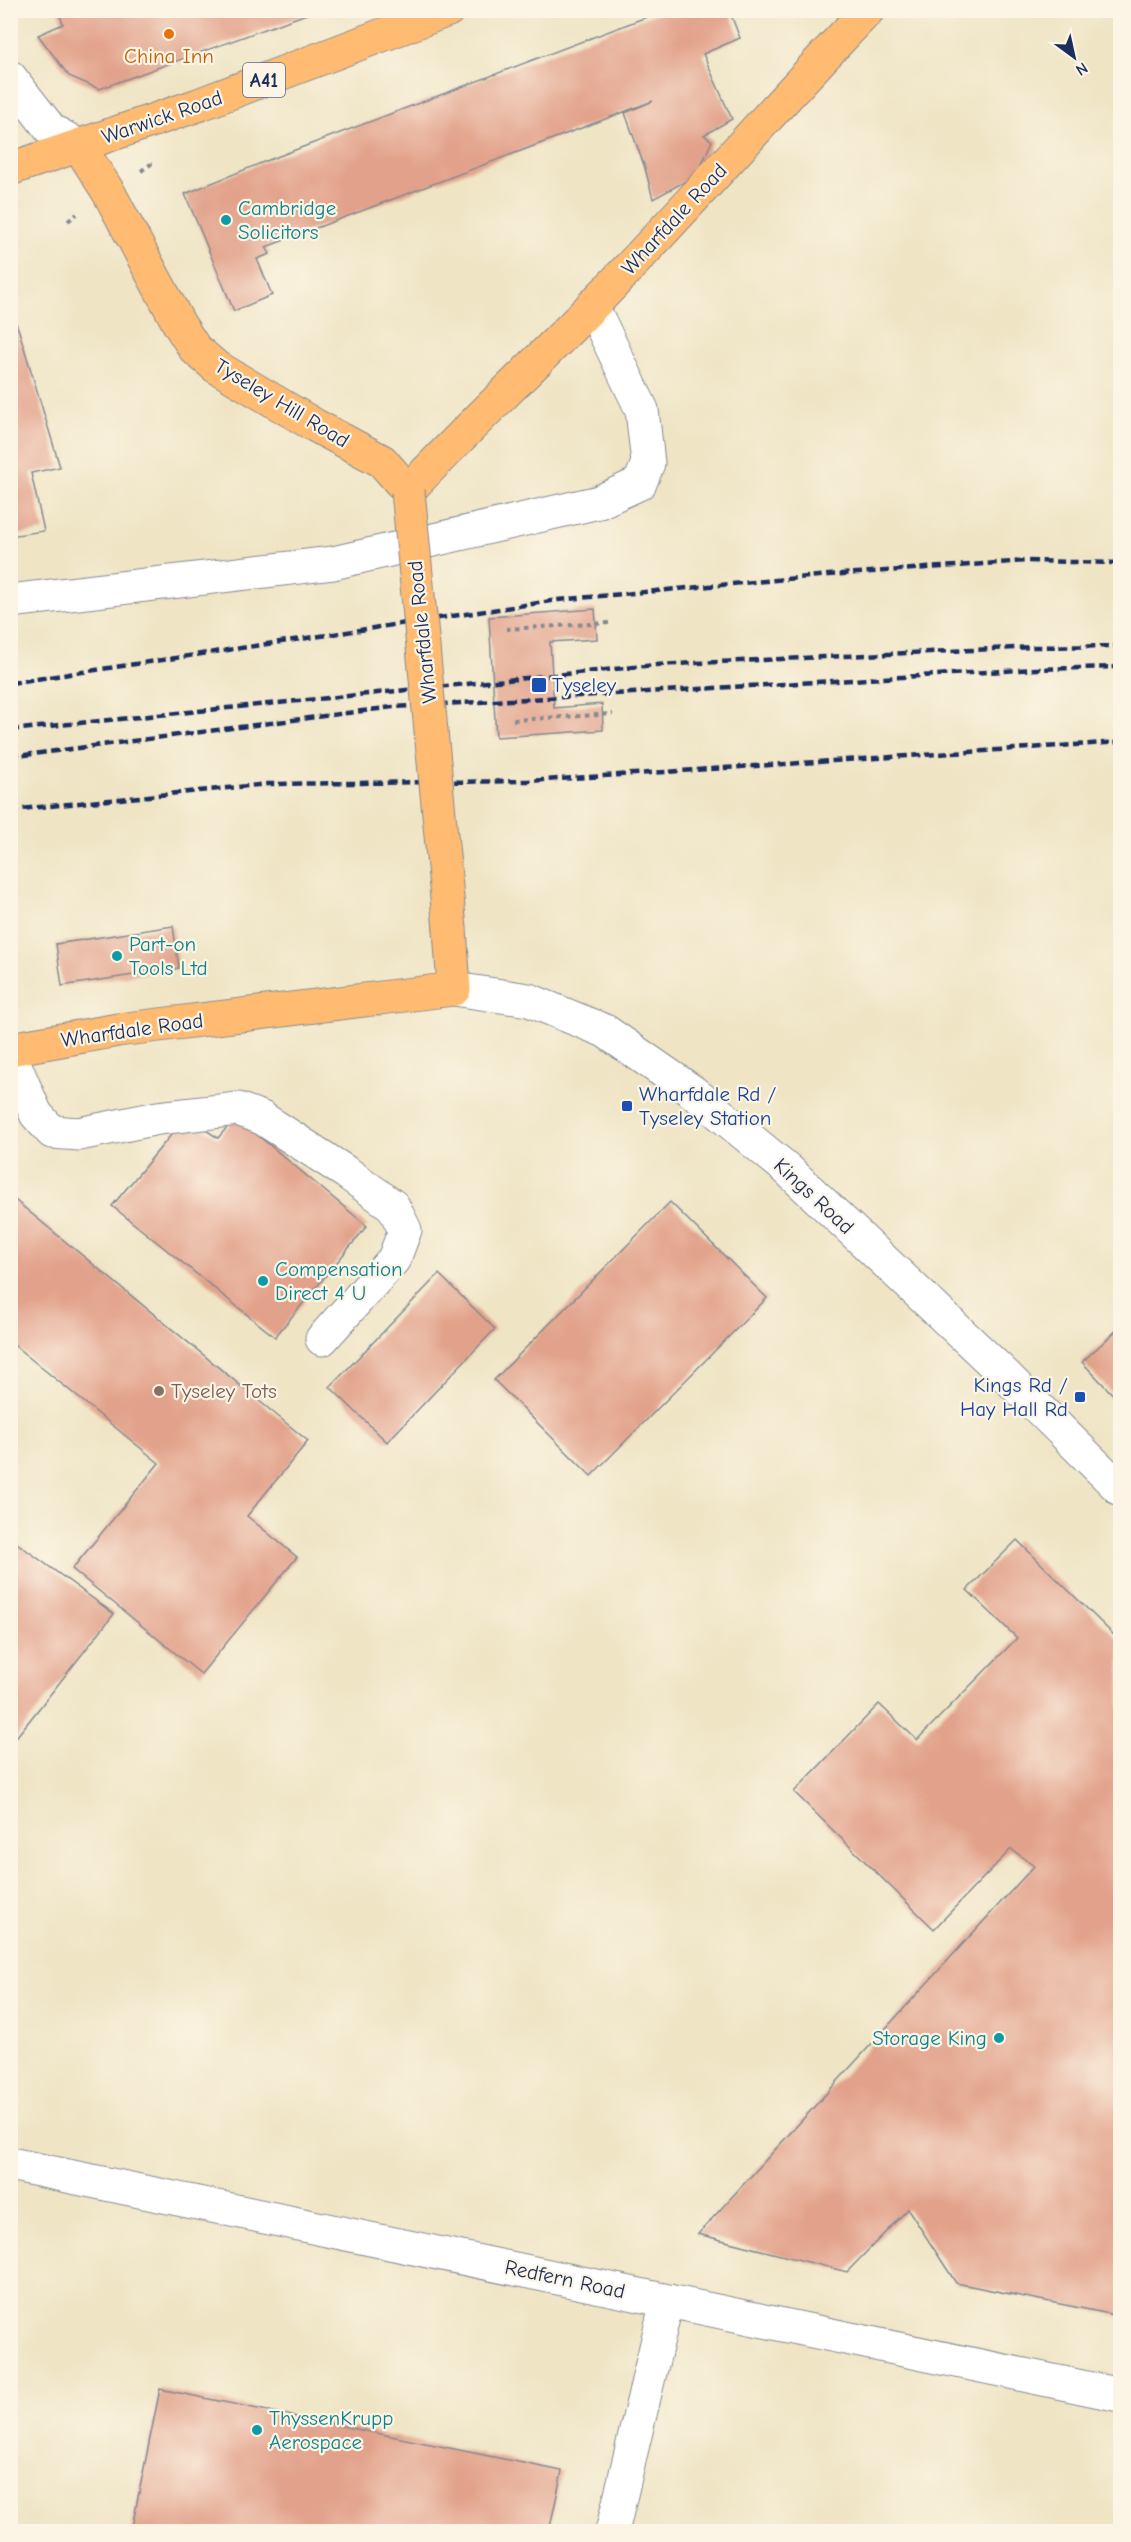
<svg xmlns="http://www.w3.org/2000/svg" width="1131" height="2542" font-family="'Comic Neue',sans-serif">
	<rect width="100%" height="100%" fill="#fcf5e5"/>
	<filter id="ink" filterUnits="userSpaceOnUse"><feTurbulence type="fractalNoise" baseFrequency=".0167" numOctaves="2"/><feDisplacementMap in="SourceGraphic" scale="12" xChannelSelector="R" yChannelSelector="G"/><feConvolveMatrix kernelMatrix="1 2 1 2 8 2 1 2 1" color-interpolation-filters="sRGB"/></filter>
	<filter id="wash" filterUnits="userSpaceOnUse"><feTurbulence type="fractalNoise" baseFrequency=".008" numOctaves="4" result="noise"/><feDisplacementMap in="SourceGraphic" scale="24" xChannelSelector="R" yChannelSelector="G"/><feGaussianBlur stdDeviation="1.35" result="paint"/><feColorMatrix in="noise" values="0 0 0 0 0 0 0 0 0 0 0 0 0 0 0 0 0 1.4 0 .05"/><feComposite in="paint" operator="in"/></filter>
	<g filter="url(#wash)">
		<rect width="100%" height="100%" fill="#efe4c4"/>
		<g id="blocks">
			<g fill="#e2a18a">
				<path d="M58 10H92L93 13 100 10 315 11 99 89 69 76 38 35 63 24Z"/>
				<path d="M665 10H729L740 38 703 54 732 119 704 135 712 141 697 175 653 199 645 168 625 113 653 101 266 247 270 254 257 259 272 295 234 311 185 194 266 161Z"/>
				<path d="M10 309 19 331 60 467 31 473 44 531 10 536Z"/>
				<path d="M595 609 597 639 550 642 554 708 602 704 603 730 496 737 489 617Z"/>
				<path d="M173 926 179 968 62 986 56 944Z"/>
				<path d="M186 1117 218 1138 236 1117 367 1226 275 1337 112 1206Z"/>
				<path d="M10 1196 308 1441 247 1516 297 1557 201 1674 72 1569 159 1463 10 1342Z"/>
				<path d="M670 1202 767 1298 591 1476 494 1380Z"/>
				<path d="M439 1274 495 1329 387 1442 330 1387Z"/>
				<path d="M1118 1329 1120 1332V1402L1082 1362Z"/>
				<path d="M10 1538 114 1614 10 1745Z"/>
				<path d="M1017 1540 1120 1641V2316L956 2283 908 2209 847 2272 698 2234 1034 1866 1011 1849 934 1929 794 1792 879 1704 917 1740 1017 1638 967 1590Z"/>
				<path d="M160 2389 562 2471 549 2532H131Z"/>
			</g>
		</g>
	</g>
	<g filter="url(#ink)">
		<use href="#blocks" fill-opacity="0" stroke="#858a91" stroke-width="1.5"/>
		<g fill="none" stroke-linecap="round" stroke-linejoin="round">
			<g stroke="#858a91" stroke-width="35">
				<g id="minor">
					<path d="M10 77 51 130 79 146"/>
					<path d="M10 601 333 563 599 502 640 483 648 463 642 410 592 306"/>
					<path d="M454 989 529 1000 605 1031 693 1092 787 1169 999 1369 1120 1489"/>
					<path d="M10 1054 36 1114 52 1132 79 1134 158 1118 238 1109 262 1118 347 1173 393 1206 405 1230 394 1259 322 1339"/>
					<path d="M10 2164C381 2238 750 2320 1120 2395"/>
					<path d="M612 2532 667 2301"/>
				</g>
			</g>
			<g stroke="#858a91" stroke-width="35">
				<g id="major">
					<path d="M79 146 109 193 179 324 195 349 215 366 316 426 382 461 408 491C467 428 531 369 591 307 686 210 774 107 868 10"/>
					<path d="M10 1049 118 1030 454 989 450 929"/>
				</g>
			</g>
			<g stroke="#858a91" stroke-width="35">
				<path id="highway" d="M10 169 198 105 448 10"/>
			</g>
			<g stroke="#858a91" stroke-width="4" stroke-dasharray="4.5 4.5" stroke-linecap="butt">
				<path d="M141 171 151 164 150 161"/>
				<path d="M68 221 77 214"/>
				<path d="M506 629 609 623"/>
				<path d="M513 720 613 714"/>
			</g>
			<use href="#minor" stroke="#fff" stroke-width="33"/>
			<use href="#major" stroke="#ffbb71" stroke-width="33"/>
			<use href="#highway" stroke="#ffbb71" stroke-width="33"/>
			<g stroke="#1b2f5e" stroke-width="4.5" stroke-dasharray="9 4.5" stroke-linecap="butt">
				<path d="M10 683 558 600 829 575 1026 561 1120 563"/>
				<path d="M10 730 655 665 1035 647 1120 646"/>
				<path d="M10 757 393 707 1037 669 1120 667"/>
				<path d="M10 810 268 784 528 781 1120 742"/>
			</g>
			<g stroke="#858a91" stroke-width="35" stroke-linecap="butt">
				<path id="major-bridge" d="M408 491 450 929"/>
			</g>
			<use href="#major-bridge" stroke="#ffbb71" stroke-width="33"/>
		</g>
	</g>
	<circle fill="#e8710a" stroke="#fcf5e5" stroke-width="2" cx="169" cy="34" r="6"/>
	<g fill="#0f9aa8" stroke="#fcf5e5" stroke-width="2">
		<circle cx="226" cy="220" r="6"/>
		<circle cx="117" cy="956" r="6"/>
		<circle cx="263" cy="1281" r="6"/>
		<circle cx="999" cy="2038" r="6"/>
		<circle cx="257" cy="2430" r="6"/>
	</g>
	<g fill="#1a4fb4" stroke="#fcf5e5" stroke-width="2">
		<rect x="531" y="677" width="16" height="16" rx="3"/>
		<rect x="621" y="1100" width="12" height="12" rx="3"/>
		<rect x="1074" y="1391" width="12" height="12" rx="3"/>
	</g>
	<circle fill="#8d6e63" stroke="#fcf5e5" stroke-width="2" cx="159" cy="1391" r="6"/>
	<g text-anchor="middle" stroke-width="4.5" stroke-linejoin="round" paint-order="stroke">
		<rect fill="#fcf5e5" stroke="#5e6a86" stroke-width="1.5" x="243" y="63" width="42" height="34" rx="4.5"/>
		<g font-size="20" font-weight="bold" fill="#1b2f5e">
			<text x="264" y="87">A41</text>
		</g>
		<g font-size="21" fill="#c56008" stroke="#fcf5e5">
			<text x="169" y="63">China Inn</text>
		</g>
		<g font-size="21" fill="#1b2f5e" stroke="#fcf5e5">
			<text transform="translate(162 117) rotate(-19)" y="7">Warwick Road</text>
			<text transform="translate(674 219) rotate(-47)" y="7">Wharfdale Road</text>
			<text transform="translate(282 403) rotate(31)" y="7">Tyseley Hill Road</text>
			<text transform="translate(422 632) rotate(-96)" y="7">Wharfdale Road</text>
			<text transform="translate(132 1030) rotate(-8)" y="7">Wharfdale Road</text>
			<text transform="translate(814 1196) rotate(43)" y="7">Kings Road</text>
			<text transform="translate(565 2279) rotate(12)" y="7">Redfern Road</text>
		</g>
		<g font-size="21" fill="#0d838f" stroke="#fcf5e5" text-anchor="start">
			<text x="238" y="215">Cambridge<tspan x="238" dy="24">Solicitors</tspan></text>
			<text x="129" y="951">Part-on<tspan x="129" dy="24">Tools Ltd</tspan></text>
			<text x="275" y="1276">Compensation<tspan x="275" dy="24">Direct 4 U</tspan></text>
			<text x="987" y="2045" text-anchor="end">Storage King</text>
			<text x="269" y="2425">ThyssenKrupp<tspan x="269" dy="24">Aerospace</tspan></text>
		</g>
		<g font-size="21" fill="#164399" stroke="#fcf5e5" text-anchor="start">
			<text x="552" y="692">Tyseley</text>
			<text x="639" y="1101">Wharfdale Rd /<tspan x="639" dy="24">Tyseley Station</tspan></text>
			<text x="1068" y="1392" text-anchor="end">Kings Rd /<tspan x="1068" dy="24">Hay Hall Rd</tspan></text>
		</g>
		<g font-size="21" fill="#785e54" stroke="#fcf5e5" text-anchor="start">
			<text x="171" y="1398">Tyseley Tots</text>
		</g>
	</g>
	<rect width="1131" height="2542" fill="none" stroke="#fcf5e5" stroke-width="36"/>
	<g transform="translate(1074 57) rotate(147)" stroke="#fcf5e5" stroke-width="4.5" paint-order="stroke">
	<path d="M0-4.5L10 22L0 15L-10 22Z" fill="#1b2f5e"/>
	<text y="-9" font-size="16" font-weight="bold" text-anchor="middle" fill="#1b2f5e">N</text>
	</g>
</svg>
